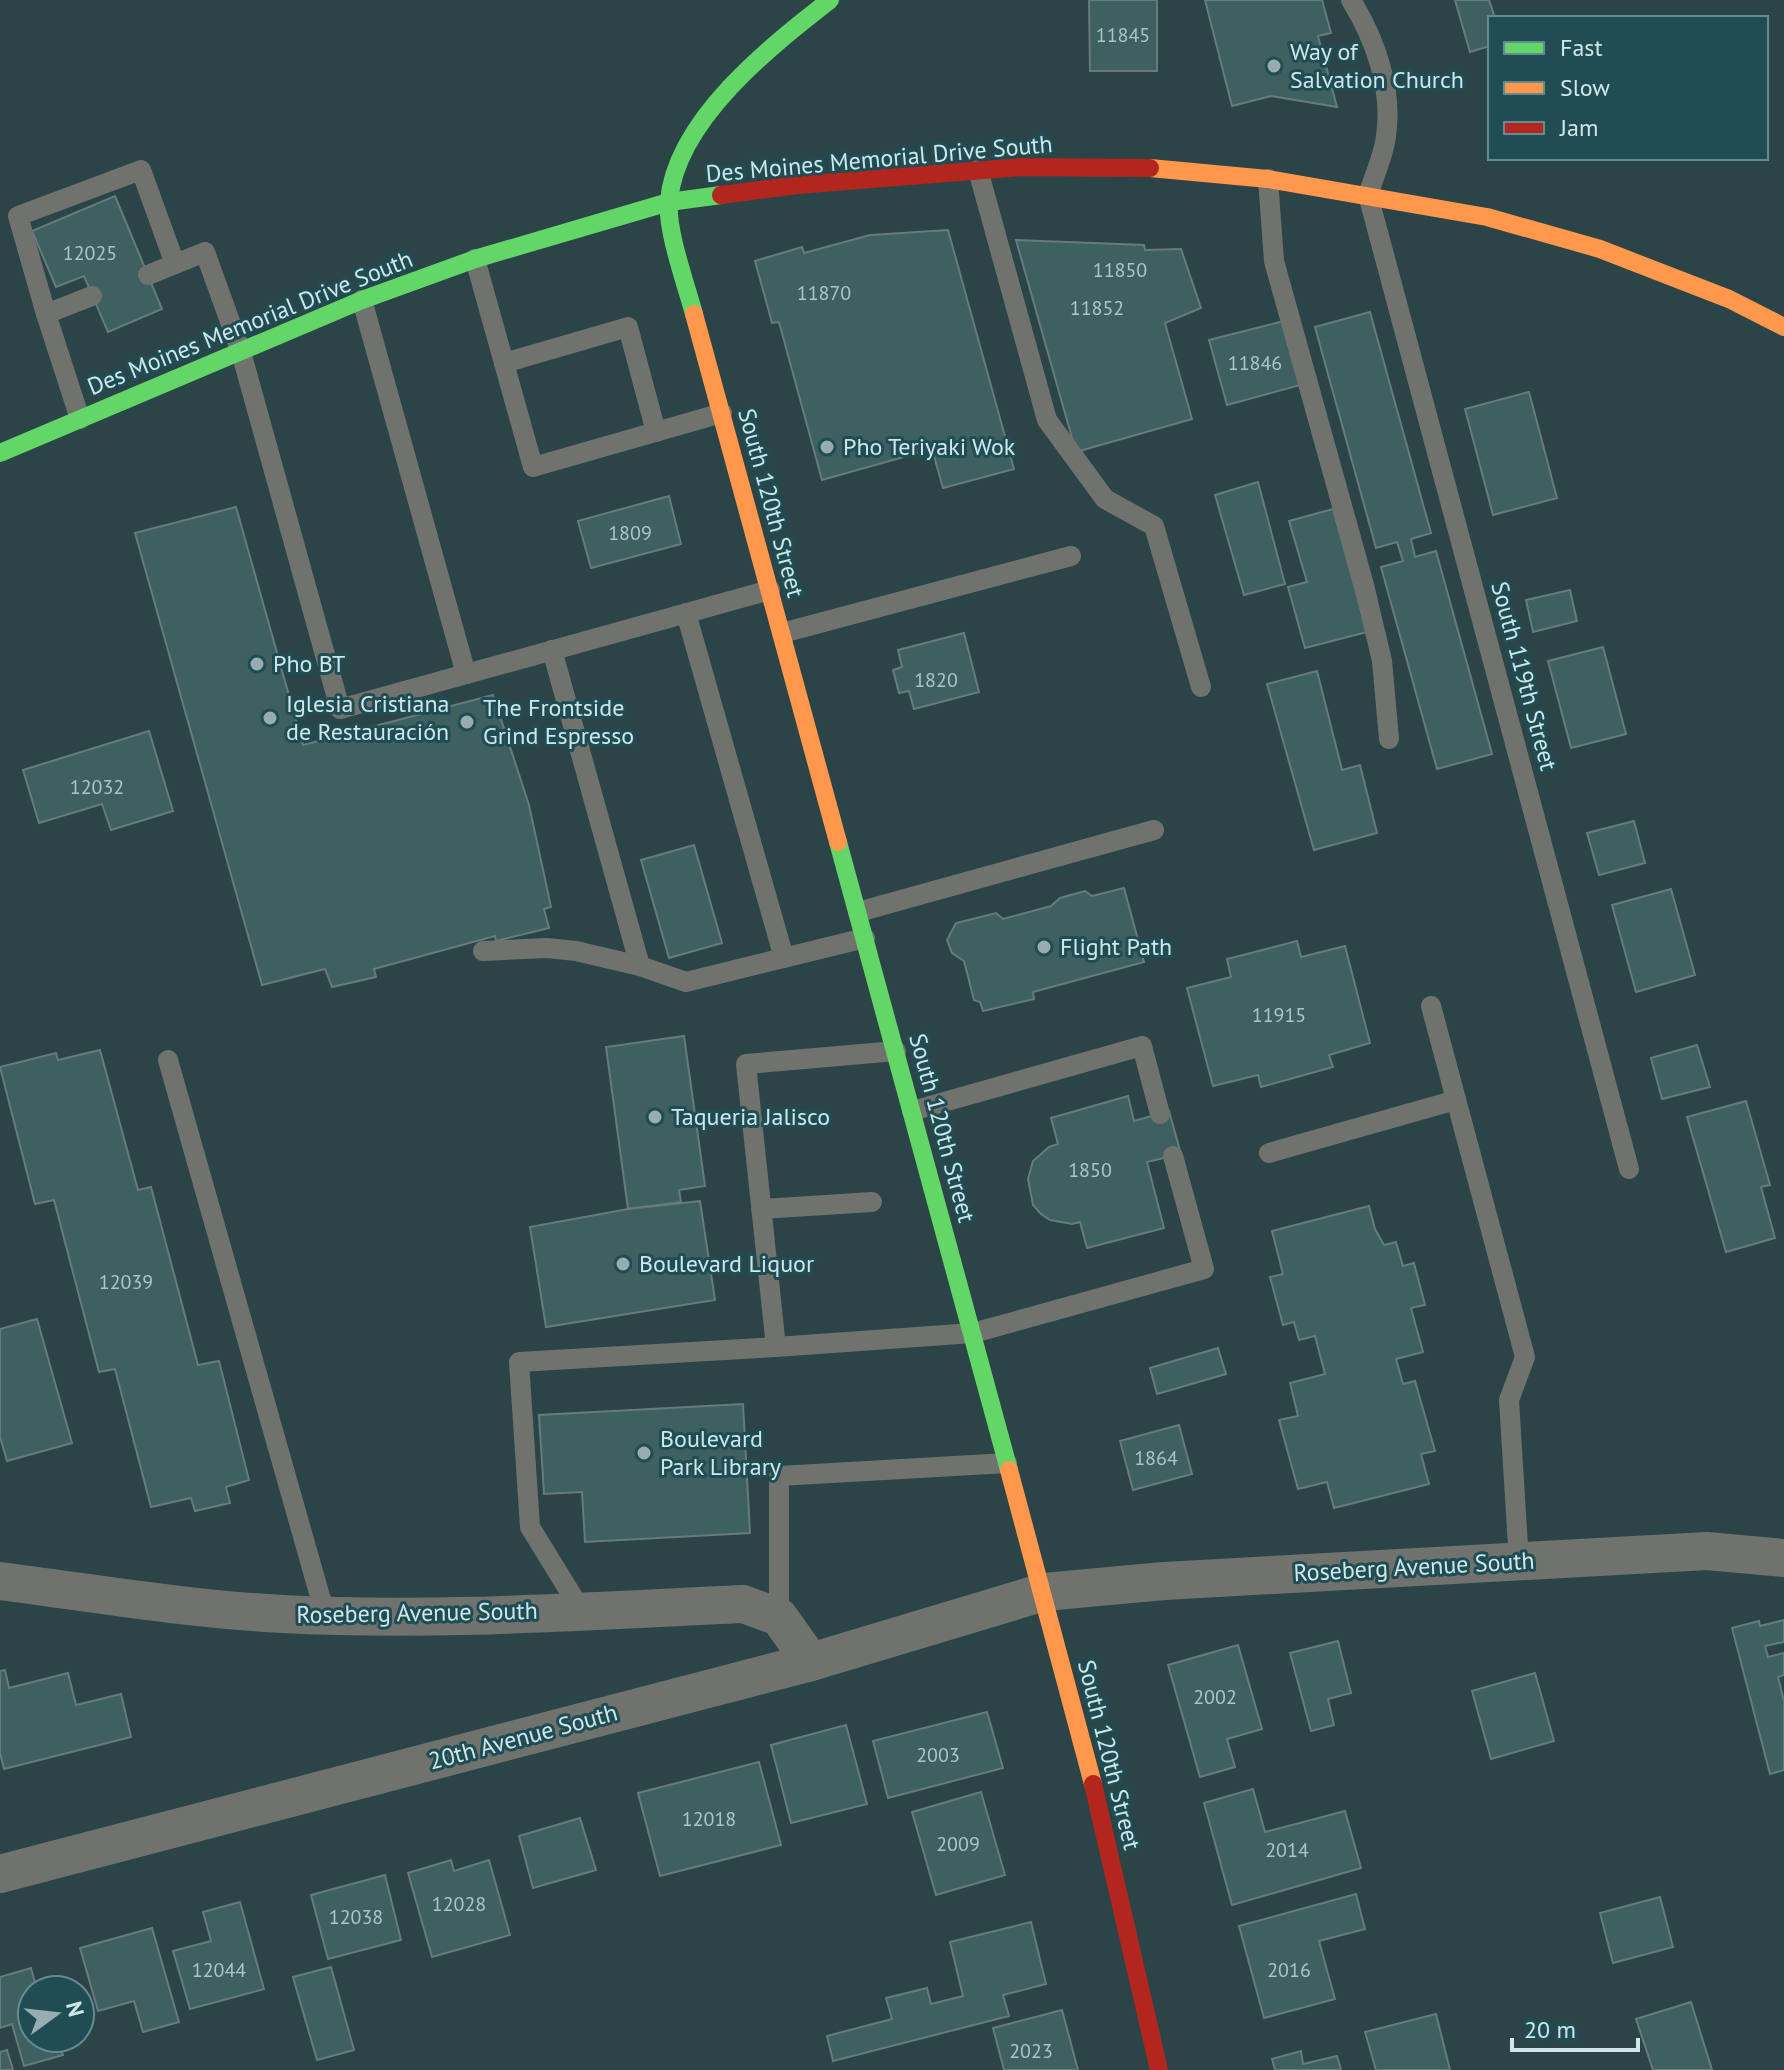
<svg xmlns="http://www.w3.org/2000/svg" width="1784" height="2070" font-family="'PT Sans',sans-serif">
	<rect width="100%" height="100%" fill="#2b4447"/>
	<g fill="#3e6060" stroke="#667b7b" stroke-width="2">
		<path d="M1089 0H1157V71H1090Z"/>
		<path d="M1205 0H1322L1331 33 1318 36 1337 107 1271 96 1232 106Z"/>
		<path d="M1455 0H1489L1495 18H1490V46L1470 52Z"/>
		<path d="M115 196 162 309 108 332 84 276 56 287 32 231Z"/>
		<path d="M948 230 1014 469 943 488 932 449 822 480 779 322 772 323 755 261 802 247 804 253 870 235Z"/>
		<path d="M1016 240 1144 245 1145 250 1181 249 1201 308 1165 323 1192 419 1076 452Z"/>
		<path d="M1370 312 1431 533 1411 539 1415 557 1436 551 1492 754 1437 769 1381 567 1403 561 1397 542 1376 548 1315 327Z"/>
		<path d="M1284 321 1300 385 1227 405 1209 340Z"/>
		<path d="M1529 392 1557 498 1493 515 1465 409Z"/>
		<path d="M1258 482 1285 584 1244 595 1215 495Z"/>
		<path d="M669 496 681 544 591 568 578 521Z"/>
		<path d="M236 507 303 745 493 695 529 805 551 907 544 909 549 928 496 941 495 936 374 969 376 977 332 987 325 969 262 985 135 533Z"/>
		<path d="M1333 509 1367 632 1305 648 1288 587 1307 582 1289 521Z"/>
		<path d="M1570 590 1577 621 1533 632 1526 600Z"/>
		<path d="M964 633 979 692 914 709 909 691 899 693 893 670 902 667 898 650Z"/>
		<path d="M1603 647 1626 734 1571 748 1548 661Z"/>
		<path d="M1317 671 1342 770 1360 765 1377 833 1314 850 1267 684Z"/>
		<path d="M149 731 173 811 111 830 102 804 39 823 23 770Z"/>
		<path d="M1634 821 1645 863 1599 875 1587 833Z"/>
		<path d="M694 845 722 943 669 958 641 860Z"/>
		<path d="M1124 888 1144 962 1033 992 1034 999 983 1011 980 1002 974 1000 964 961 952 953 947 940 956 923 996 913 1003 919 1051 906 1060 898 1085 891 1092 896Z"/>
		<path d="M1671 889 1695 975 1636 992 1612 905Z"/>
		<path d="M1297 941 1301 957 1345 946 1370 1043 1329 1055 1333 1067 1261 1087 1258 1075 1213 1086 1187 988 1231 977 1227 959Z"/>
		<path d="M684 1036 705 1186 679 1190 681 1202 628 1209 606 1047Z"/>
		<path d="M1697 1045 1710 1087 1662 1099 1651 1058Z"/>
		<path d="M100 1050 138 1190 151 1187 198 1365 219 1361 249 1480 226 1487 230 1503 195 1511 191 1498 151 1507 115 1369 99 1372 54 1200 35 1204 0 1067 56 1053 58 1060Z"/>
		<path d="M1128 1096 1134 1121 1169 1111 1181 1154 1147 1162 1164 1228 1087 1248 1080 1222 1072 1224 1050 1220 1041 1214 1033 1205 1028 1179 1033 1161 1049 1147 1058 1144 1051 1118Z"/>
		<path d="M1746 1101 1770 1185 1761 1187 1775 1238 1726 1252 1687 1117Z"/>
		<path d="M700 1201 715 1300 546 1327 530 1227 628 1209Z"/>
		<path d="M1369 1206 1375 1229 1384 1245 1396 1242 1403 1266 1414 1263 1425 1305 1411 1308 1423 1352 1396 1359 1403 1384 1415 1381 1435 1451 1421 1454 1429 1484 1334 1508 1327 1482 1298 1489 1279 1420 1298 1416 1290 1383 1325 1374 1315 1336 1299 1340 1294 1322 1283 1325 1270 1277 1283 1274 1272 1231Z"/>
		<path d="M37 1319 72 1443 7 1461 0 1437V1329Z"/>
		<path d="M1218 1348 1226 1374 1157 1394 1150 1368Z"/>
		<path d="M743 1404 750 1533 585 1542 582 1492 544 1494 539 1415Z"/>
		<path d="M1179 1425 1192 1474 1133 1490 1120 1441Z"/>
		<path d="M1784 1620V1642L1765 1646 1768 1657 1784 1653V1675L1778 1677 1784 1701V1770L1770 1774 1732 1628 1759 1621 1760 1626Z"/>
		<path d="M1338 1641 1351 1693 1328 1699 1334 1725 1311 1731 1290 1653Z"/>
		<path d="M1238 1645 1262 1729 1227 1739 1235 1767 1200 1777 1168 1665Z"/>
		<path d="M5 1670 9 1688 68 1673 76 1705 121 1694 131 1737 4 1769 0 1753V1671Z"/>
		<path d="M1535 1673 1554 1741 1491 1759 1472 1691Z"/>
		<path d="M987 1712 1003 1768 888 1798 873 1741Z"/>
		<path d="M846 1725 867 1804 791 1823 771 1745Z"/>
		<path d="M759 1762 781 1845 660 1876 638 1793Z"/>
		<path d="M1253 1789 1265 1832 1345 1811 1361 1868 1232 1905 1204 1803Z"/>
		<path d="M981 1792 1005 1875 936 1895 912 1812Z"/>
		<path d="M580 1818 596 1870 533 1888 519 1836Z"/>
		<path d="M451 1860 454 1871 489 1860 510 1935 432 1957 408 1873Z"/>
		<path d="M385 1875 401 1940 328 1959 311 1895Z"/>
		<path d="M1356 1894 1365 1929 1319 1941 1335 1999 1264 2018 1239 1926Z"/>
		<path d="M1660 1897 1673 1947 1613 1963 1600 1913Z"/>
		<path d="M240 1902 264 1989 190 2009 173 1951 211 1941 203 1912Z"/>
		<path d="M1031 1922 1046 1984 1003 1995 1009 2016 833 2061 827 2036 892 2019 886 1998 927 1988 931 2004 963 1996 950 1942Z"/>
		<path d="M152 1928 179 2022 143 2032 134 2001 98 2011 80 1948Z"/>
		<path d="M331 1967 354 2050 317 2060 293 1977Z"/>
		<path d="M31 1968 37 1990H32V2038H58L63 2055 24 2066 12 2024 0 2028V1977Z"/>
		<path d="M1691 2002 1712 2070H1653L1636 2019Z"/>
		<path d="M1062 2010 1078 2070H1004L993 2028Z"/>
		<path d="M1436 2014 1450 2070H1376L1365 2032Z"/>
		<path d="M7 2050 13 2070H0V2052Z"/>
		<path d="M1301 2051 1303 2064 1337 2056 1341 2070H1275L1272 2059Z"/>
	</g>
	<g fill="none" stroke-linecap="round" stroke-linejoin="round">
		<g stroke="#70726e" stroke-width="20">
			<path d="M1351 0C1375 39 1393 89 1386 136 1384 155 1374 176 1368 195L1629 1169"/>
			<path d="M978 170 1047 420 1105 499 1154 526 1201 687"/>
			<path d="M1268 179 1274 261 1364 585 1382 661 1389 739"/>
			<path d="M475 259 533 467 722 413"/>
			<path d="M148 275 205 252 241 352 340 709 770 590"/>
			<path d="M362 300 466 674"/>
			<path d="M46 314 18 216 141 170 175 264"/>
			<path d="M504 363 628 327 656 432"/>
			<path d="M80 419 46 314 92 296"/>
			<path d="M686 613 784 958"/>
			<path d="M782 633 1071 556"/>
			<path d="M552 650 640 966"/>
			<path d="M858 912 1154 830"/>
			<path d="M483 951 547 948 576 951 640 966 686 982 865 938"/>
			<path d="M1431 1006 1525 1357 1509 1400 1519 1562"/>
			<path d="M896 1051 746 1064 776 1347 973 1333 1204 1269 1173 1156"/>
			<path d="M168 1060 325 1614"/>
			<path d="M912 1111 1142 1046 1160 1114"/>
			<path d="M1269 1153 1456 1100"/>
			<path d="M761 1209 872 1202"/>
			<path d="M581 1610 530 1527 519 1362 776 1347"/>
			<path d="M779 1617V1476L1007 1463"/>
		</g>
		<g stroke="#70726e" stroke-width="38">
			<path d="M0 1581C94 1593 188 1609 283 1614 435 1622 590 1611 743 1604L779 1617 811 1662"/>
			<path d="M0 1874 811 1662 1044 1592 1164 1581 1707 1551 1784 1558"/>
		</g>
		<g stroke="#63d668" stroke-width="18">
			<path d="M694 314C686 284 666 230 669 201 676 120 771 46 830 0"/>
			<path d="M0 453 362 300 475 259 669 202 721 195"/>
			<path d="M838 842 1009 1470"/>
		</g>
		<g stroke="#ff974d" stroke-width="18">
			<path d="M1150 168 1268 179 1487 217 1600 249 1729 299 1784 327"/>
			<path d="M694 314 838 842"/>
			<path d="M1009 1470 1093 1784"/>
		</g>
		<g stroke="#b3261e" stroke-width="18">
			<path d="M721 195 798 185 1021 167 1150 168"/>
			<path d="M1093 1784 1159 2070"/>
		</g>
	</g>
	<g fill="#96aeb1" stroke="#1f4d53" stroke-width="3">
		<circle cx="1274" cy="66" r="8"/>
		<circle cx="827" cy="447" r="8"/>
		<circle cx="257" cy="664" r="8"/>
		<circle cx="270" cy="718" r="8"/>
		<circle cx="467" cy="722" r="8"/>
		<circle cx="1044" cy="947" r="8"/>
		<circle cx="655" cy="1117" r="8"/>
		<circle cx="623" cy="1264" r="8"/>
		<circle cx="644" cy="1453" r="8"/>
	</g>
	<g text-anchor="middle" stroke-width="6" stroke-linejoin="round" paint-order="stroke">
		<g font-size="20" fill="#abc5c8">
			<text x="1123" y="42">11845</text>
			<text x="90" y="260">12025</text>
			<text x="1120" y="277">11850</text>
			<text x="824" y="300">11870</text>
			<text x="1097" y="315">11852</text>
			<text x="1255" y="370">11846</text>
			<text x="630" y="540">1809</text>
			<text x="936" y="687">1820</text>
			<text x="97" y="794">12032</text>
			<text x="1279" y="1022">11915</text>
			<text x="1090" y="1177">1850</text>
			<text x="126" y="1289">12039</text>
			<text x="1156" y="1465">1864</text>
			<text x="1215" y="1704">2002</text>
			<text x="938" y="1762">2003</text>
			<text x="709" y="1826">12018</text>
			<text x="958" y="1851">2009</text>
			<text x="1287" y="1857">2014</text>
			<text x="459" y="1911">12028</text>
			<text x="356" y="1924">12038</text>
			<text x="219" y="1977">12044</text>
			<text x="1289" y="1977">2016</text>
			<text x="1031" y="2058">2023</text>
		</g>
		<g font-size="24" fill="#cfe7ea" stroke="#1f4d53" text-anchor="start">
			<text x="1290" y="60">Way of<tspan x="1290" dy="28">Salvation Church</tspan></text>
			<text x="843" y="455">Pho Teriyaki Wok</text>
			<text x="273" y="672">Pho BT</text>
			<text x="286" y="712">Iglesia Cristiana<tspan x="286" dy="28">de Restauración</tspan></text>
			<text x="483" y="716">The Frontside<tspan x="483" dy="28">Grind Espresso</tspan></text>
			<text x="1060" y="955">Flight Path</text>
			<text x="671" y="1125">Taqueria Jalisco</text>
			<text x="639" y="1272">Boulevard Liquor</text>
			<text x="660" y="1447">Boulevard<tspan x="660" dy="28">Park Library</tspan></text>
		</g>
		<g font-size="24" fill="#cfe7ea" stroke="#1f4d53">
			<text transform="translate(879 159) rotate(-5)" y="8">Des Moines Memorial Drive South</text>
			<text transform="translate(250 323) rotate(-22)" y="8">Des Moines Memorial Drive South</text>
			<text transform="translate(771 503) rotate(75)" y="8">South 120th Street</text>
			<text transform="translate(1524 676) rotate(75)" y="8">South 119th Street</text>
			<text transform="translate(942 1128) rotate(75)" y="8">South 120th Street</text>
			<text transform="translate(1414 1567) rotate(-3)" y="8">Roseberg Avenue South</text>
			<text transform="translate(417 1613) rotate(-1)" y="8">Roseberg Avenue South</text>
			<text transform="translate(523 1737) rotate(-15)" y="8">20th Avenue South</text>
			<text transform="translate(1109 1755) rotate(76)" y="8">South 120th Street</text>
		</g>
	</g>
	<rect x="1488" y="16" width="280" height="144" fill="#1f4d53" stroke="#658b8f" stroke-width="2"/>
	<rect x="1504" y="42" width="40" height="12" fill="#63d668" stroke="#658b8f" stroke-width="2"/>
	<text x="1560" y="56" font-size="24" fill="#cfe7ea">Fast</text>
	<rect x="1504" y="82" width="40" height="12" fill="#ff974d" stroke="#658b8f" stroke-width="2"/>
	<text x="1560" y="96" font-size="24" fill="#cfe7ea">Slow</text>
	<rect x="1504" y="122" width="40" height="12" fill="#b3261e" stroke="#658b8f" stroke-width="2"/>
	<text x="1560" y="136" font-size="24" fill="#cfe7ea">Jam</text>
	<g transform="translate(56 2014) rotate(75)"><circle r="38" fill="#1f4d53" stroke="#658b8f" stroke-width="2"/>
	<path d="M0-6L14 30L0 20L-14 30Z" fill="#96aeb1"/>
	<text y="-12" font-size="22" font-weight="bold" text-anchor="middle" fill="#cfe7ea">N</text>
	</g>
	<path d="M1512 2038v12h126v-12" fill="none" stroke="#cfe7ea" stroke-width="4"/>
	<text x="1524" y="2038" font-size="24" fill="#cfe7ea" stroke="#1f4d53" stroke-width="6" paint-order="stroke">20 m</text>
</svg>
